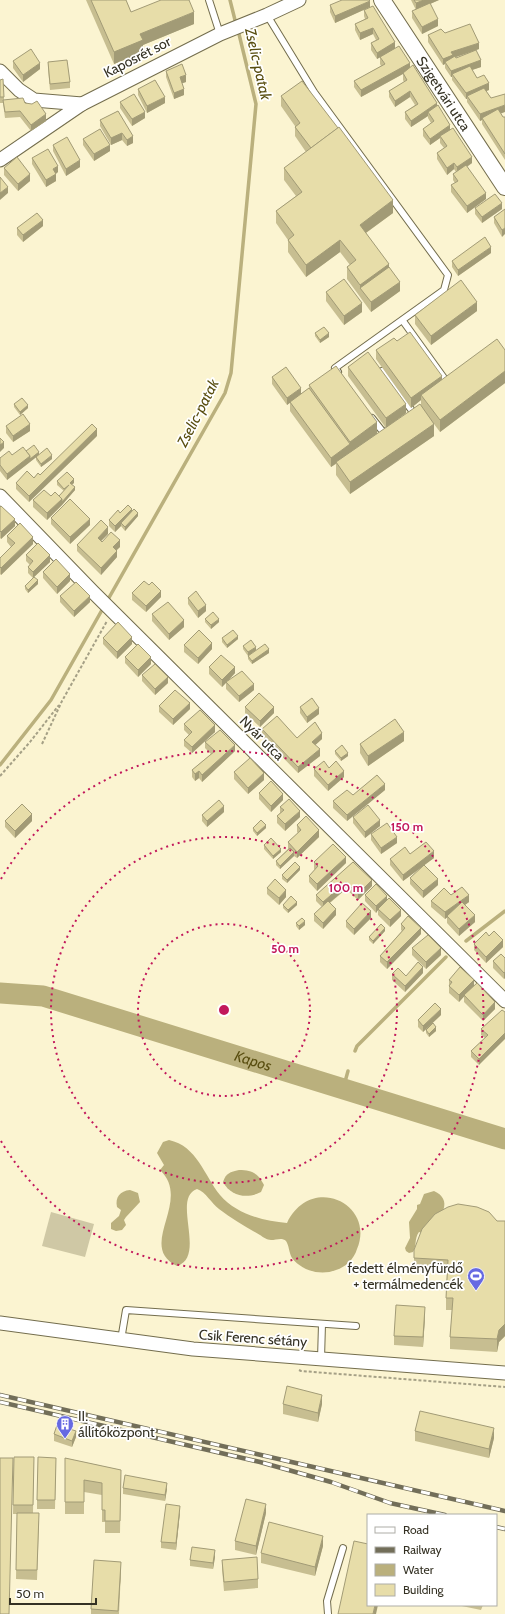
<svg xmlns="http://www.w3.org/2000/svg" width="505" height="1614" font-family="Cabin,sans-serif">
	<rect width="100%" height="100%" fill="#fbf4d1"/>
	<path fill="#cfc8a5" d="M51 1212 94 1224 85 1257 42 1246Z"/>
	<g fill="#bab07d">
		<path d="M169 1140C197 1146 204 1175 220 1195 236 1214 263 1221 287 1223 311 1173 376 1204 357 1249 354 1259 346 1267 336 1270 321 1276 302 1271 292 1258 289 1253 289 1245 286 1241 282 1237 276 1240 271 1240 267 1240 263 1237 260 1235 246 1227 232 1219 219 1209 211 1203 206 1192 197 1189 171 1198 207 1256 177 1266 136 1246 193 1201 160 1170L164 1165 157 1153 163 1142Z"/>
		<path d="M239 1170C252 1170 258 1173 264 1185L261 1192C248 1199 231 1197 223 1182 226 1173 230 1172 239 1170Z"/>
		<path d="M130 1190 138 1193 140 1202 126 1217 124 1220 126 1225 122 1230 116 1231 111 1229V1223L119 1216 121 1210 117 1207C115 1197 120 1191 130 1190Z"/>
		<path d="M434 1191C453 1199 443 1220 428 1222L429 1225 422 1233 419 1232C414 1239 417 1246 413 1252L409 1253 406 1251 405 1248 410 1238 409 1222 417 1209V1205L420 1204 424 1194Z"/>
	</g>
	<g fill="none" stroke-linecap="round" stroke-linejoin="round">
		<g stroke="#bab07d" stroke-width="3.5">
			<path d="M230 0 236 24"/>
			<path d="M0 765 51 700 225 393 231 373 256 104 238 30"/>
			<path d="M466 941 505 911"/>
			<path d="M355 1051 357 1046 446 957"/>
			<path d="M343 1089 348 1071"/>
		</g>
		<path stroke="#bab07d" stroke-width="21" id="s1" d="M0 993 43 996 505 1139"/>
		<g stroke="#736d4d" stroke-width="8">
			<g id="service">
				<path d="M209 0 220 34"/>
				<path d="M267 15 314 92 448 275 444 290 335 368 338 372"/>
				<path d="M403 321 449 385"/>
				<path d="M382 371 413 412"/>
				<path d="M372 418 383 432 387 430"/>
				<path d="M121 1340 126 1310 356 1326"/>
				<path d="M321 1359 322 1324"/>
				<path d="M328 1614 327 1601 343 1548"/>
			</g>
		</g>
		<g stroke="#736d4d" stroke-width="15">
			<g id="minor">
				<path d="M0 71 19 90 34 100 82 104"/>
				<path d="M0 160 82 104 220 34 267 15 299 0"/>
				<path d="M0 496 93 592 505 1001"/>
				<path d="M0 1323 193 1349 505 1373"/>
			</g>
		</g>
		<g stroke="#736d4d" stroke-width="18">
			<g id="tertiary">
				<path id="s2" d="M382 0 505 187"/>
			</g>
		</g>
		<g stroke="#a5a086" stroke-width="2" stroke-dasharray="3 2" stroke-linecap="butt">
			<path d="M42 744 62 701 107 621"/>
			<path d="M0 776 30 742 59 705"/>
			<path d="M299 1370 301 1371 505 1387"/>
		</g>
		<use href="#service" stroke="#fff" stroke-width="6"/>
		<use href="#minor" stroke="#fff" stroke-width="13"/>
		<use href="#tertiary" stroke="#fff" stroke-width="16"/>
		<g stroke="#726e59" stroke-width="4.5">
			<g id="rail">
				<path d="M0 1395 505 1511"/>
				<path d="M0 1402 260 1462 331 1482 390 1503 445 1515"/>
				<path d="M496 1527 505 1529"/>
			</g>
		</g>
		<use href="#rail" stroke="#fff" stroke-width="3" stroke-dasharray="9" stroke-linecap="butt"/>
	</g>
	<g fill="#c7be91" fill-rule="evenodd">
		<path d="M86 0H126L131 12 194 24 143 45V52L114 64Z"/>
		<path d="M411 0H439L430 4 438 26 422 34 412 18V11L416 10Z"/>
		<path d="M330 5 370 7 335 23 330 12Z"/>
		<path d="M364 10 395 48 437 105 450 130 472 163 467 167 486 199 467 213 451 192V185L455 183 453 180V174L456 172 454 169 447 175 437 159V153L444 148 440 143V138L430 145 423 136V129L431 123 428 118V116L411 127 405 119V112L415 105 410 97 395 107 389 97V91L404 82 403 80V74L361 97 354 87V81L381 66 380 64V57L377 59 371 50V43L376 40 373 34 360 40 355 30V24L365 19 364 16Z"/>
		<path d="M445 33 479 49 476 50 481 67 472 70 477 78 489 90 486 91 503 117H505V160L482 124V120L480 121 467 102V99H466L452 80V77H451L445 68V64L443 65 428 42V35ZM474 51 456 58V57Z"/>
		<path d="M13 61 40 69 23 82 13 68Z"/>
		<path d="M48 62 70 82V88L50 90 48 69Z"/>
		<path d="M166 71 186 82 182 83 184 95 174 99 166 77Z"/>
		<path d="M0 80 4 97V100L25 103 46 121 31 131 20 117 5 118 3 103H0Z"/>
		<path d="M138 89 165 103 147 113 138 95Z"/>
		<path d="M281 96 393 213 366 233 389 267 400 291 371 312 347 279V267L350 265 340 252 306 277 288 252V240L276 223V211L296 196 284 180V168L306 152 295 136V126L281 106Z"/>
		<path d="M120 102 145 118 132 126 120 108Z"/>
		<path d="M118 111 133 143 127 146 122 140 111 145 100 126V120Z"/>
		<path d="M83 139 110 151 94 161 83 145Z"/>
		<path d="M53 145 80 167 66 176 53 151Z"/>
		<path d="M32 158 58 172 55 174 56 181 46 187 32 164Z"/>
		<path d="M4 168 30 181 18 191 4 175Z"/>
		<path d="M475 208 502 209 482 223 475 214Z"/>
		<path d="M505 209 502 237 494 223V217Z"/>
		<path d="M43 226 23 242 17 235V228Z"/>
		<path d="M491 253 458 276 452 267V261Z"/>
		<path d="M326 292 362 312 344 325 326 301Z"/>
		<path d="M477 311 431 345 415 324V315Z"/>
		<path d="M315 333 329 337 320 343 315 336Z"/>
		<path d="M397 341 442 380 505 350V383L440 432 434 424V436L350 494 336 475V464L331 467 290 411V402L287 405 272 384V377L301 394 309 388V385L377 434 421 406V400L411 408 376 359V350Z"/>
		<path d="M348 367 406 413 386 428 348 376Z"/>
		<path d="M14 404 28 408 20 415 14 407Z"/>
		<path d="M6 426 30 431 13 442 6 433Z"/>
		<path d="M97 436 29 502 16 489V483L40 475Z"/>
		<path d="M26 451 39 454 52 459 41 467 36 460V457L7 480 0 471V458Z"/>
		<path d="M57 481 74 483 72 484 75 490 62 505 47 520 33 507V500L51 496H59L64 491 57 485Z"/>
		<path d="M0 507 15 526 1 539 0 538Z"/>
		<path d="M132 512 138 516 125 531 121 526 115 532 109 526V520L120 513Z"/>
		<path d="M51 518 90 525 70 544 51 524Z"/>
		<path d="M108 534 101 541 120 547 117 550V557L101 575 77 551V545Z"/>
		<path d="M7 536 33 544 1 575 0 574V558L11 547 7 542Z"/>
		<path d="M26 555 50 562 34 577 38 584 28 593 25 589V586L33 578 28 573V567L30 565 26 561Z"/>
		<path d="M43 572 70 581 57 594 43 578Z"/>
		<path d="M149 585 161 597 146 612 132 600V593Z"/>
		<path d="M60 596 90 602 74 617 60 602Z"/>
		<path d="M188 598 206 611 198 618 188 604Z"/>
		<path d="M152 614 184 627 169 640 152 621Z"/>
		<path d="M205 619 219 622 211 629 205 622Z"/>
		<path d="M103 638 132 644 117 659 103 644Z"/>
		<path d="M222 638 238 639 227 648 222 642Z"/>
		<path d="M184 645 212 649 198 664 184 652Z"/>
		<path d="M243 646 256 650 269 653 252 664 248 659V656L243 649Z"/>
		<path d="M125 657 151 664 138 677 125 663Z"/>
		<path d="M209 667 235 673 229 680 254 690 239 702 226 689V683L222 687 209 674Z"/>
		<path d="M142 675 168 683 155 695 142 681Z"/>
		<path d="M159 706 190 709 173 725 159 712Z"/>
		<path d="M245 707 274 713 260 727 245 713Z"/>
		<path d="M300 707 319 714 307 723 300 713Z"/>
		<path d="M184 724 215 732 192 753 184 746V740L189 735 184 730Z"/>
		<path d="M262 729 297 738 322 739 315 745 320 756 298 773 262 736Z"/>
		<path d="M404 741 368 766 360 753V744Z"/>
		<path d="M205 742 235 751 202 782 199 778 195 781 192 777V770L211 754 205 748Z"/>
		<path d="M335 751 348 756 341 761 335 754Z"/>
		<path d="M329 768 344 777 328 791 314 776V769Z"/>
		<path d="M234 772 264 780 248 794 234 779Z"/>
		<path d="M385 790 347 821 333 808V801L353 795Z"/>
		<path d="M259 793 283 800 271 812 259 799Z"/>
		<path d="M280 807 300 817 285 831 277 823V816L280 813Z"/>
		<path d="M224 812 207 827 202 821V815Z"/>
		<path d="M353 817 380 826 365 838 353 823Z"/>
		<path d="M5 821H32L15 838 5 827Z"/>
		<path d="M297 825 319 837 297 858 294 856 280 869 276 865V861L288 849V842L298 833 297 832Z"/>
		<path d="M253 828H266L257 836 253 831Z"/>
		<path d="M371 834 397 843 381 854 371 840Z"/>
		<path d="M264 845 281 852 273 859 264 849Z"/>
		<path d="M410 854 434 858 424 865 438 885 423 898 410 884V878L422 867 403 881 390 865V859Z"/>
		<path d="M314 862 346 863 317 891 309 882V876L315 870 314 869Z"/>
		<path d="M353 862 372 886 358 900 346 889 330 903 336 915 323 929 314 921V914L322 907 316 901V895Z"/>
		<path d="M300 870 287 883 282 879V875Z"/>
		<path d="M267 888 286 897 279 905 267 894Z"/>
		<path d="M365 895 387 900 401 916 390 927 378 915V910L376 913 365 901Z"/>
		<path d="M451 895 469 902 465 905 475 922 459 936 447 923V917L445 919 431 907V901Z"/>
		<path d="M283 905H297L288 913 283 908Z"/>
		<path d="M371 918 354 935 346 927V921Z"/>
		<path d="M296 923 305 925 299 930 296 926Z"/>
		<path d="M401 924 421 934 387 969 380 962V956L402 931 401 930Z"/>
		<path d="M385 931 373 944 369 940V937Z"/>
		<path d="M474 944 503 947 486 963 474 950Z"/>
		<path d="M412 948 441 955 426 969 412 955Z"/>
		<path d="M505 958V978L504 979 493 968V961Z"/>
		<path d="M423 973 405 992 392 980V974L406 976Z"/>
		<path d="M449 980 474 986 495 1009 483 1021 464 1002V996L459 1002 449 993Z"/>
		<path d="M505 1012 479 1065 471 1057V1051L485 1038 481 1035V1029Z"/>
		<path d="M441 1015 423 1032 418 1027V1020Z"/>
		<path d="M426 1030 436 1031 429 1037 426 1033Z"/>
		<path d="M435 1214 505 1336 499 1342 497 1352 450 1349V1337L452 1310H446V1298L447 1273 414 1271V1258Z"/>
		<path d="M425 1316 423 1347 394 1345V1336Z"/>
		<path d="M283 1404H322L318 1422 283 1414Z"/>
		<path d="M415 1431 494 1438 489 1458 415 1441Z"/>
		<path d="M54 1434 76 1437 72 1447 54 1441Z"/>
		<path d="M14 1457H34L33 1513 39 1522 37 1580 16 1579 17 1514H13Z"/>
		<path d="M56 1458 55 1509H37V1500Z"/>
		<path d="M65 1458 121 1470 120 1533H105V1522H102V1495L84 1492V1514H65Z"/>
		<path d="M123 1488 167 1489 165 1501 123 1494Z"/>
		<path d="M180 1512 176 1550 161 1548V1542Z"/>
		<path d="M266 1513 256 1555 235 1550V1541Z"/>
		<path d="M323 1546 315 1576 261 1563V1553Z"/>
		<path d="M215 1557 213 1569 190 1566V1560Z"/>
		<path d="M222 1560 258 1579V1588L224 1591 222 1569Z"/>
		<path d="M121 1571 119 1614H91V1609Z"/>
		<path d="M457 1605H483L481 1610Z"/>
	</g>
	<g fill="#a29b76">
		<path d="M424 0H439L416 10V3Z"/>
		<path d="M370 1V7L335 23V16Z"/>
		<path d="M194 12V24L143 45V52L114 64V52L140 34Z"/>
		<path d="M438 19V26L422 34V27Z"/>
		<path d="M373 28V34L360 40V33Z"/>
		<path d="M395 42V49L377 59V53Z"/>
		<path d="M479 43V49L453 58 445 62V64L443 65V59L451 52Z"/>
		<path d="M481 60V67L454 76 452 74V77H451V71Z"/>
		<path d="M40 63V69L23 82V75Z"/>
		<path d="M410 63V70L361 97V90Z"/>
		<path d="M186 75V82L180 84V77Z"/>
		<path d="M489 83V90L469 98 467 96V99H466V93Z"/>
		<path d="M184 89V95L174 99V93Z"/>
		<path d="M410 91V97L395 107V101Z"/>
		<path d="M165 97V103L147 113V106Z"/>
		<path d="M437 103V110L428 112V116L411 127V121Z"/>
		<path d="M505 105V112L483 120 482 118V120L480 121V114Z"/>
		<path d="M145 112V118L132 126V119Z"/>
		<path d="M46 114V121L31 131V125Z"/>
		<path d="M450 125V131L440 136V138L430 145V139Z"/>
		<path d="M122 133V140L111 145V138Z"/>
		<path d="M133 136V143L127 146V140Z"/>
		<path d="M110 145V151L94 161V154Z"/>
		<path d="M472 157V163L457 173V167Z"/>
		<path d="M80 160V167L66 176V169Z"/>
		<path d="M454 163V169L447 175V168Z"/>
		<path d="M58 166V172L53 176V169Z"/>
		<path d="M30 174V181L18 191V184Z"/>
		<path d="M56 174V181L46 187V180Z"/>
		<path d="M8 187V193L0 200V193Z"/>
		<path d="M486 193V199L467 213V206Z"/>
		<path d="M393 200V213L360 237V225Z"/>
		<path d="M502 203V209L482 223V217Z"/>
		<path d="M43 220V226L23 242V235Z"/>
		<path d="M505 228V234L502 237V230Z"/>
		<path d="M340 240V252L306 277V265Z"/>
		<path d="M491 247V253L458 276V270Z"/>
		<path d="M389 264V276L360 288V285Z"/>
		<path d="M400 282V291L371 312V302Z"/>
		<path d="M477 302V311L431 345V336Z"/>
		<path d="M362 303V312L344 325V316Z"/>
		<path d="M329 333V337L320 343V340Z"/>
		<path d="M505 371V383L440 432V420Z"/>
		<path d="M442 376V385L421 395V400L411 408V398Z"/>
		<path d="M301 388V395L287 405V398Z"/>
		<path d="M406 404V413L386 428V418Z"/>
		<path d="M28 405V408L20 415V412Z"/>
		<path d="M377 422V434L331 467V458L350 444V442Z"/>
		<path d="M30 424V431L13 442V436Z"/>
		<path d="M434 424V436L350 494V482Z"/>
		<path d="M97 429V436L29 502V496Z"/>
		<path d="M4 442V448L0 452V445Z"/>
		<path d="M39 452V455L7 480V474L30 456Z"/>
		<path d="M52 455V459L41 467V464Z"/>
		<path d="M74 479V483L70 486V483Z"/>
		<path d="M75 487V490L62 505 47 520V513L62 499Z"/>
		<path d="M132 509V515L121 523V526L115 532V526Z"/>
		<path d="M138 513V516L125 531V527Z"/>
		<path d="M15 519V526L1 539V532Z"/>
		<path d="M90 519V525L70 544V537Z"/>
		<path d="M108 527V534L98 544V538Z"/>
		<path d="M33 537V544L1 575V568Z"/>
		<path d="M120 540V547L113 553V547Z"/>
		<path d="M117 551V557L101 575V568Z"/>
		<path d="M50 555V562L33 578V572Z"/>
		<path d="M70 574V581L57 594V587Z"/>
		<path d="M38 580V584L28 593V590Z"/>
		<path d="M161 591V597L146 612V606Z"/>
		<path d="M90 596V602L74 617V611Z"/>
		<path d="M206 605V611L198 618V611Z"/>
		<path d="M219 619V622L211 629V625Z"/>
		<path d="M184 620V627L169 640V634Z"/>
		<path d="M238 636V639L227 648V645Z"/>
		<path d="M132 637V644L117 659V652Z"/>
		<path d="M212 643V649L198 664V658Z"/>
		<path d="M256 647V650L248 656V652Z"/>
		<path d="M269 649V653L252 664V661Z"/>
		<path d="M151 657V664L138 677V670Z"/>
		<path d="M235 667V673L222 687V680Z"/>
		<path d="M168 677V683L155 695V689Z"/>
		<path d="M254 684V690L239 702V696Z"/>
		<path d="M190 703V709L173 725V719Z"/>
		<path d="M274 707V713L260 727V721Z"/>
		<path d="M319 708V714L307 723V717Z"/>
		<path d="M215 725V732L192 753V747Z"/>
		<path d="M404 732V741L368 766V756Z"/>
		<path d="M322 733V739L312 748V742Z"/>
		<path d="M235 745V751L202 782V775Z"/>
		<path d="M320 749V756L298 773V767Z"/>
		<path d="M348 753V756L341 761V758Z"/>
		<path d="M199 771V778L195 781V774Z"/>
		<path d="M344 771V777L328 791V785Z"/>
		<path d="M264 773V780L248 794V788Z"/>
		<path d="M385 784V790L347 821V815Z"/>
		<path d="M283 794V800L271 812V806Z"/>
		<path d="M224 806V812L207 827V821Z"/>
		<path d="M300 811V817L285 831V824Z"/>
		<path d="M32 814V821L15 838V831Z"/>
		<path d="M380 820V826L365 838V832Z"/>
		<path d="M266 825V828L257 836V833Z"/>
		<path d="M319 830V837L297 858V852Z"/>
		<path d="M397 837V843L381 854V848Z"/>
		<path d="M281 849V852L273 859V856Z"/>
		<path d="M434 851V858L403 881V875Z"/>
		<path d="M294 852V856L280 869V866Z"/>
		<path d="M346 857V863L317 891V884Z"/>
		<path d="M300 867V870L287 883V880Z"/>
		<path d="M438 879V885L423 898V891Z"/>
		<path d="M372 880V886L358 900V894Z"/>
		<path d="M346 882V889L323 908V902Z"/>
		<path d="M286 890V897L279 905V898Z"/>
		<path d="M469 895V902L445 919V912Z"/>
		<path d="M387 896V902L378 909V910L376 913V906Z"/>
		<path d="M297 902V905L288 913V910Z"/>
		<path d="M336 909V915L323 929V923Z"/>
		<path d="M401 910V916L390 927V920Z"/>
		<path d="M371 911V918L354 935V929Z"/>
		<path d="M475 915V922L459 936V929Z"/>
		<path d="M305 921V925L299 930V926Z"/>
		<path d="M385 928V931L373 944V941Z"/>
		<path d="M421 928V934L387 969V962Z"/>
		<path d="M503 940V947L486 963V957Z"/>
		<path d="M441 948V955L426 969V962Z"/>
		<path d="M423 967V973L405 992V986Z"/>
		<path d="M505 972V978L504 979V973Z"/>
		<path d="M474 980V986L459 1002V995Z"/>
		<path d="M495 1002V1009L483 1021V1015Z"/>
		<path d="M441 1009V1015L423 1032V1026Z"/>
		<path d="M436 1027V1031L429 1037V1034Z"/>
		<path d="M505 1033V1039L479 1065V1059Z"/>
		<path d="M425 1307V1316L423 1347V1337Z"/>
		<path d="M505 1324V1336L499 1342 497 1352V1339L499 1330Z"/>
		<path d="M322 1395V1404L318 1422V1413Z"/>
		<path d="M494 1428V1438L489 1458V1449Z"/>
		<path d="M76 1431V1437L72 1447V1441Z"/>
		<path d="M167 1483V1489L165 1501V1495Z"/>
		<path d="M266 1504V1513L256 1555V1546Z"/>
		<path d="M180 1506V1512L176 1550V1543Z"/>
		<path d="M323 1536V1546L315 1576V1567Z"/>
		<path d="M215 1550V1557L213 1569V1563Z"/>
		<path d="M121 1562V1571L118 1614Z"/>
		<path d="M375 1605H378L376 1614H373Z"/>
	</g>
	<g fill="#e7dda9" stroke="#a29b76">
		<path d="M91 0H126L131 12 161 0H189L194 12 140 34 143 40 114 52Z"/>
		<path d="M342 0H369L370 1 335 16 330 5Z"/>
		<path d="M414 0H424L416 3Z"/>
		<path d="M430 3 438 19 422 27 412 11Z"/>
		<path d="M373 6 395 42 377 53 371 43 379 39 373 28 360 33 355 24 368 18 364 10Z"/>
		<path d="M470 24 479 43 451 52 453 55 443 59 428 35 441 29 445 33Z"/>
		<path d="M399 46 410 63 361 90 354 81 385 64 380 57Z"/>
		<path d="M31 49 40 63 23 75 13 61Z"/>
		<path d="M476 50 481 60 451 71 445 62 455 56 456 58Z"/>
		<path d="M67 60 70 82 50 84 48 62Z"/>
		<path d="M182 64 186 75 180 77 184 89 174 93 166 71Z"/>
		<path d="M413 65 437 103 411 121 405 112 418 104 410 91 395 101 389 91 407 80 403 73Z"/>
		<path d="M470 66 477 78 484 75 489 83 466 93 452 74Z"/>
		<path d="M3 79 4 97H0V80Z"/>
		<path d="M155 80 165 97 147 106 138 89Z"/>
		<path d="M302 81 338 128 311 148 295 127 300 123 281 96Z"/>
		<path d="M484 88 491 98 505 94V105L480 114 467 96Z"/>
		<path d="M134 94 145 112 132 119 120 102Z"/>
		<path d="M23 98 25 103 32 104 37 101 46 114 31 125 20 111 5 112 3 100Z"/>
		<path d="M438 105 450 125 430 139 423 129 434 121 428 112Z"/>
		<path d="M498 109 503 117H505V154L482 118Z"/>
		<path d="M118 111 133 136 127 140 122 133 111 138 100 120Z"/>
		<path d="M339 127 393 200 360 225 389 264 360 285 347 267 356 260 340 240 306 265 288 240 294 235 276 211 302 192 284 168Z"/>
		<path d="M453 128 472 157 457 167 454 163 447 168 437 153 447 146 440 136Z"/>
		<path d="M100 129 110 145 94 154 83 139Z"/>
		<path d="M67 137 80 160 66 169 53 145Z"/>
		<path d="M48 149 58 166 53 169 56 174 46 180 32 158Z"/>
		<path d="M17 157 30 174 18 184 4 168Z"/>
		<path d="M466 165 486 193 467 206 451 185 458 181 453 174Z"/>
		<path d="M0 177 8 187 0 193Z"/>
		<path d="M495 194 502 203 482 217 475 208Z"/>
		<path d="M505 209V228L502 230 494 217Z"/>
		<path d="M37 213 43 220 23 235 17 228Z"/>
		<path d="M485 237 491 247 458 270 452 261Z"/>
		<path d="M389 267 400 282 371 302 360 288Z"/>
		<path d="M344 279 362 303 344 316 326 292Z"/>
		<path d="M461 280 477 302 431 336 415 315Z"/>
		<path d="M324 327 329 333 320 340 315 333Z"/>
		<path d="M410 332 442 376 411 398 376 350 394 338 397 341Z"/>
		<path d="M497 339 505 350V371L440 420 421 395Z"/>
		<path d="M368 352 406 404 386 418 348 367Z"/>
		<path d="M336 366 377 422 350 442 309 385Z"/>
		<path d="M286 367 301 388 287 398 272 377Z"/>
		<path d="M309 388 350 444 331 458 290 402Z"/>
		<path d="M22 398 28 405 20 412 14 404Z"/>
		<path d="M420 404 434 424 350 482 336 462Z"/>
		<path d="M23 414 30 424 13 436 6 426Z"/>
		<path d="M92 424 97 429 29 496 16 483 27 471 34 478 38 473 40 475Z"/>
		<path d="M0 438 4 442 0 445Z"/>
		<path d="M34 445 39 452 30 459V456L26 451Z"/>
		<path d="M23 447 30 456 7 474 0 465V458L9 451 12 455Z"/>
		<path d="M47 448 52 455 41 464 36 457Z"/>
		<path d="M67 472 74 479 70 483 75 487 62 502V499L59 496 69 485 64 489 57 481Z"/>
		<path d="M44 490 51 496 55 492 62 499 47 513 33 500Z"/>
		<path d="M70 499 90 519 70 537 51 518Z"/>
		<path d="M128 505 132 509 115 526 109 520 118 510 120 513Z"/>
		<path d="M1 506 15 519 1 532 0 531V507Z"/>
		<path d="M134 509 138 513 125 527 121 523Z"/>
		<path d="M101 520 108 527 98 538 102 542 111 532 120 540 113 547 117 551 101 568 77 545Z"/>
		<path d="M20 523 33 537 1 568 0 567V558L15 543 7 536Z"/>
		<path d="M38 543 50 555 33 572 28 567 33 561 26 555Z"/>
		<path d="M56 559 70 574 57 587 43 572Z"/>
		<path d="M34 577 38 580 28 590 25 586Z"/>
		<path d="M144 581 149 585 152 582 161 591 146 606 132 593Z"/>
		<path d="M76 582 90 596 74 611 60 596Z"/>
		<path d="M196 591 206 605 198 611 188 598Z"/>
		<path d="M168 602 184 620 169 634 152 614Z"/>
		<path d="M213 612 219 619 211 625 205 619Z"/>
		<path d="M118 622 132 637 117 652 103 638Z"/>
		<path d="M199 630 212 643 198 658 184 645Z"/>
		<path d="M233 630 238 636 227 645 222 638Z"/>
		<path d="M251 640 256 647 248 652 243 646Z"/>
		<path d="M138 644 151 657 138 670 125 657Z"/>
		<path d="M265 644 269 649 252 661 248 656Z"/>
		<path d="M221 655 235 667 222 680 209 667Z"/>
		<path d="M155 664 168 677 155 689 142 675Z"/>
		<path d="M242 671 254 684 239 696 226 682Z"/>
		<path d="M175 690 190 703 173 719 159 706Z"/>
		<path d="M259 693 274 707 260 721 245 707Z"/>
		<path d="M312 698 319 708 307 717 300 707Z"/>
		<path d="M200 710 215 725 192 747 184 740 192 732 184 724Z"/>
		<path d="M277 716 297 738 315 722 322 733 312 742 320 749 298 767 262 729Z"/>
		<path d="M395 719 404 732 368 756 360 744Z"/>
		<path d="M220 730 235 745 202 775 199 771 195 774 192 770 215 751 205 742Z"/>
		<path d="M342 745 348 753 341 758 335 751Z"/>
		<path d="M250 758 264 773 248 788 234 772Z"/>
		<path d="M324 761 329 768 336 761 344 771 328 785 314 769Z"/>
		<path d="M377 775 385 784 347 815 333 801 347 790 353 795Z"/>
		<path d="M271 781 283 794 271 806 259 793Z"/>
		<path d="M289 799 300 811 285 824 277 816 284 810 280 807Z"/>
		<path d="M219 800 224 806 207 821 202 815Z"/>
		<path d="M22 804 32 814 15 831 5 821Z"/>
		<path d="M368 805 380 820 365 832 353 817Z"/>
		<path d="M306 816 319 830 297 852 288 842 301 830 297 825Z"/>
		<path d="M261 820 266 825 257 833 253 828Z"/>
		<path d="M387 823 397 837 381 848 371 834Z"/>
		<path d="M271 838 281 849 273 856 264 845Z"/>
		<path d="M426 842 434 851 403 875 390 859 405 847 410 854Z"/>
		<path d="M333 844 346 857 317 884 309 876 318 866 314 862Z"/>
		<path d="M290 848 294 852 280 866 276 861Z"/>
		<path d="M295 862 300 867 287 880 282 875Z"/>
		<path d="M353 862 372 880 358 894 346 882 323 902 316 895Z"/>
		<path d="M424 865 438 879 423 891 410 878Z"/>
		<path d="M275 879 286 890 279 898 267 888Z"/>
		<path d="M376 884 387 896 376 906 365 895Z"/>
		<path d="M462 887 469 895 445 912 431 901 444 888 451 895Z"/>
		<path d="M291 896 297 902 288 910 283 905Z"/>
		<path d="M389 898 401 910 390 920 378 909Z"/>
		<path d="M328 901 336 909 323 923 314 914Z"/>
		<path d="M462 902 475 915 459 929 447 916Z"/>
		<path d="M362 903 371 911 354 929 346 921Z"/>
		<path d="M408 916 421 928 387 962 380 956 405 928 401 924Z"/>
		<path d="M302 918 305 921 299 926 296 923Z"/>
		<path d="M381 924 385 928 373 941 369 937Z"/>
		<path d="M494 931 503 940 486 957 474 944 486 932 489 936Z"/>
		<path d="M428 935 441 948 426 962 412 948Z"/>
		<path d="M501 954 505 958V972L504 973 493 961Z"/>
		<path d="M418 962 423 967 405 986 392 974 398 968 406 976Z"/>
		<path d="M460 967 474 980 459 995 449 986 452 982 449 980Z"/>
		<path d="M477 983 495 1002 483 1015 464 995Z"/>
		<path d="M435 1003 441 1009 423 1026 418 1020Z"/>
		<path d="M502 1010 505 1012V1033L479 1059 471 1051 488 1035 481 1029Z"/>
		<path d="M433 1023 436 1027 429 1034 426 1030Z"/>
		<path d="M458 1204 477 1207 489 1212 497 1221H505V1324L499 1330 497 1339 450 1337 453 1298H446L448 1260 414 1258V1250L422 1229 435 1214 448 1207Z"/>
		<path d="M396 1305 425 1307 423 1337 394 1336Z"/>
		<path d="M287 1386 322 1395 318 1413 283 1404Z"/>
		<path d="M420 1411 494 1428 489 1449 415 1431Z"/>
		<path d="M57 1425 76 1431 72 1441 54 1434Z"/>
		<path d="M14 1457H34L33 1505H13Z"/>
		<path d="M38 1457 56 1458 55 1500H37Z"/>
		<path d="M0 1458H13L9 1614H0Z"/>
		<path d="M65 1458 121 1470 120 1521H105V1510H102V1483L84 1480V1502H65Z"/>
		<path d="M125 1475 167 1483 165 1495 123 1488Z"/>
		<path d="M246 1499 266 1504 256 1546 235 1541Z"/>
		<path d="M166 1504 180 1506 176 1543 161 1542Z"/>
		<path d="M17 1513H39L37 1570H16Z"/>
		<path d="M269 1522 323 1536 315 1567 261 1553Z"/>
		<path d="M354 1541 368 1544V1605H375L373 1614H338Z"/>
		<path d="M192 1547 215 1550 213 1563 190 1560Z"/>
		<path d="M257 1557 258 1579 224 1582 222 1560Z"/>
		<path d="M94 1560 121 1562 118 1611 91 1609Z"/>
	</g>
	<g fill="none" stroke="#c2185b" stroke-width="2" stroke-dasharray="2 4">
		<circle cx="224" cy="1010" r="86"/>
		<circle cx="224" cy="1010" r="173"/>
		<path d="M1 879A259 259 0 1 1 1 1141"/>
	</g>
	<defs>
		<g id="stadium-pin" transform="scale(0.9)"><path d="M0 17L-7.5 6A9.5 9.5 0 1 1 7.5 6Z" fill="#6669e2" stroke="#fff"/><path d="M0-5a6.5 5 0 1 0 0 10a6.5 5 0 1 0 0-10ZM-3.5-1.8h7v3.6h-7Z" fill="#fff"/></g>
		<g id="building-pin" transform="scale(0.9)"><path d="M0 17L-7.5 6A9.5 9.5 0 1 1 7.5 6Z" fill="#6669e2" stroke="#fff"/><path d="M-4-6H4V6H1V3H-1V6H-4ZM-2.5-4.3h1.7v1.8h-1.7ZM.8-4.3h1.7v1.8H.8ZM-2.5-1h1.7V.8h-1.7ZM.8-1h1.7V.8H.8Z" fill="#fff"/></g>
	</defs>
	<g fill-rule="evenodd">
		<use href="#stadium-pin" x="476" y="1276"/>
		<use href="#building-pin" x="65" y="1424"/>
	</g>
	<g text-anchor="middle" stroke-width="3.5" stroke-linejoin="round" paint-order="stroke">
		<g font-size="14" fill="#343123" stroke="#fff">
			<text transform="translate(137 57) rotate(-27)" y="5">Kaposrét sor</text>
			<text dy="5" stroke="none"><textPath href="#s2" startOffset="112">Szigetvári utca</textPath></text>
			<text transform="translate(262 738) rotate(45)" y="5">Nyár utca</text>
			<text transform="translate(253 1338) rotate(4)" y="5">Csik Ferenc sétány</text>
		</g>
		<g font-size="14" fill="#343123" stroke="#fff" text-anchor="end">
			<text x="463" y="1273">fedett élményfürdő<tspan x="463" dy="16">+ termálmedencék</tspan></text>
			<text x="78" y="1421" text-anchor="start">II.<tspan x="78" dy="16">állítóközpont</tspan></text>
		</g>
		<g font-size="15" font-style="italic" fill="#584d0f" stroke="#fff">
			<text transform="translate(258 64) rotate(77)" y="5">Zselic-patak</text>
			<text transform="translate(198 413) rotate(-63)" y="5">Zselic-patak</text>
			<text dy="5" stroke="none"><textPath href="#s1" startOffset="263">Kapos</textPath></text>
		</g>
	</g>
	<circle cx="224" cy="1010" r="6" fill="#c2185b" stroke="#fff" stroke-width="2"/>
	<g font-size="12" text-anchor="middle" font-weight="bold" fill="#c2185b" stroke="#fff" stroke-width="3.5" stroke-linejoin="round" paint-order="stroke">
		<text x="407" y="831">150 m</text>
		<text x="346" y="892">100 m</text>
		<text x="285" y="953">50 m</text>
	</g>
	<rect x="367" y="1514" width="130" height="92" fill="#ffffff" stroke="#aeada7"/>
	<rect x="375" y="1527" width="20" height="6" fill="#ffffff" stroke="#aeada7"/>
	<text x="403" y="1534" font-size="12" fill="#343123">Road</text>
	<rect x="375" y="1547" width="20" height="6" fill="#726e59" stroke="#aeada7"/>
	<text x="403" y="1554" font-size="12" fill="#343123">Railway</text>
	<rect x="375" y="1564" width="20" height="12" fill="#bab07d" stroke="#aeada7"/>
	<text x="403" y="1574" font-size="12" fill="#343123">Water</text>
	<rect x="375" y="1584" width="20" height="12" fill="#e7dda9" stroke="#aeada7"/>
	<text x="403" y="1594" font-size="12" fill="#343123">Building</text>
	<path d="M10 1598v6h86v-6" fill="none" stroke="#343123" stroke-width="2"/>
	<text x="16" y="1598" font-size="12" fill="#343123" stroke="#ffffff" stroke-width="3" paint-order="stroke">50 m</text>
</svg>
